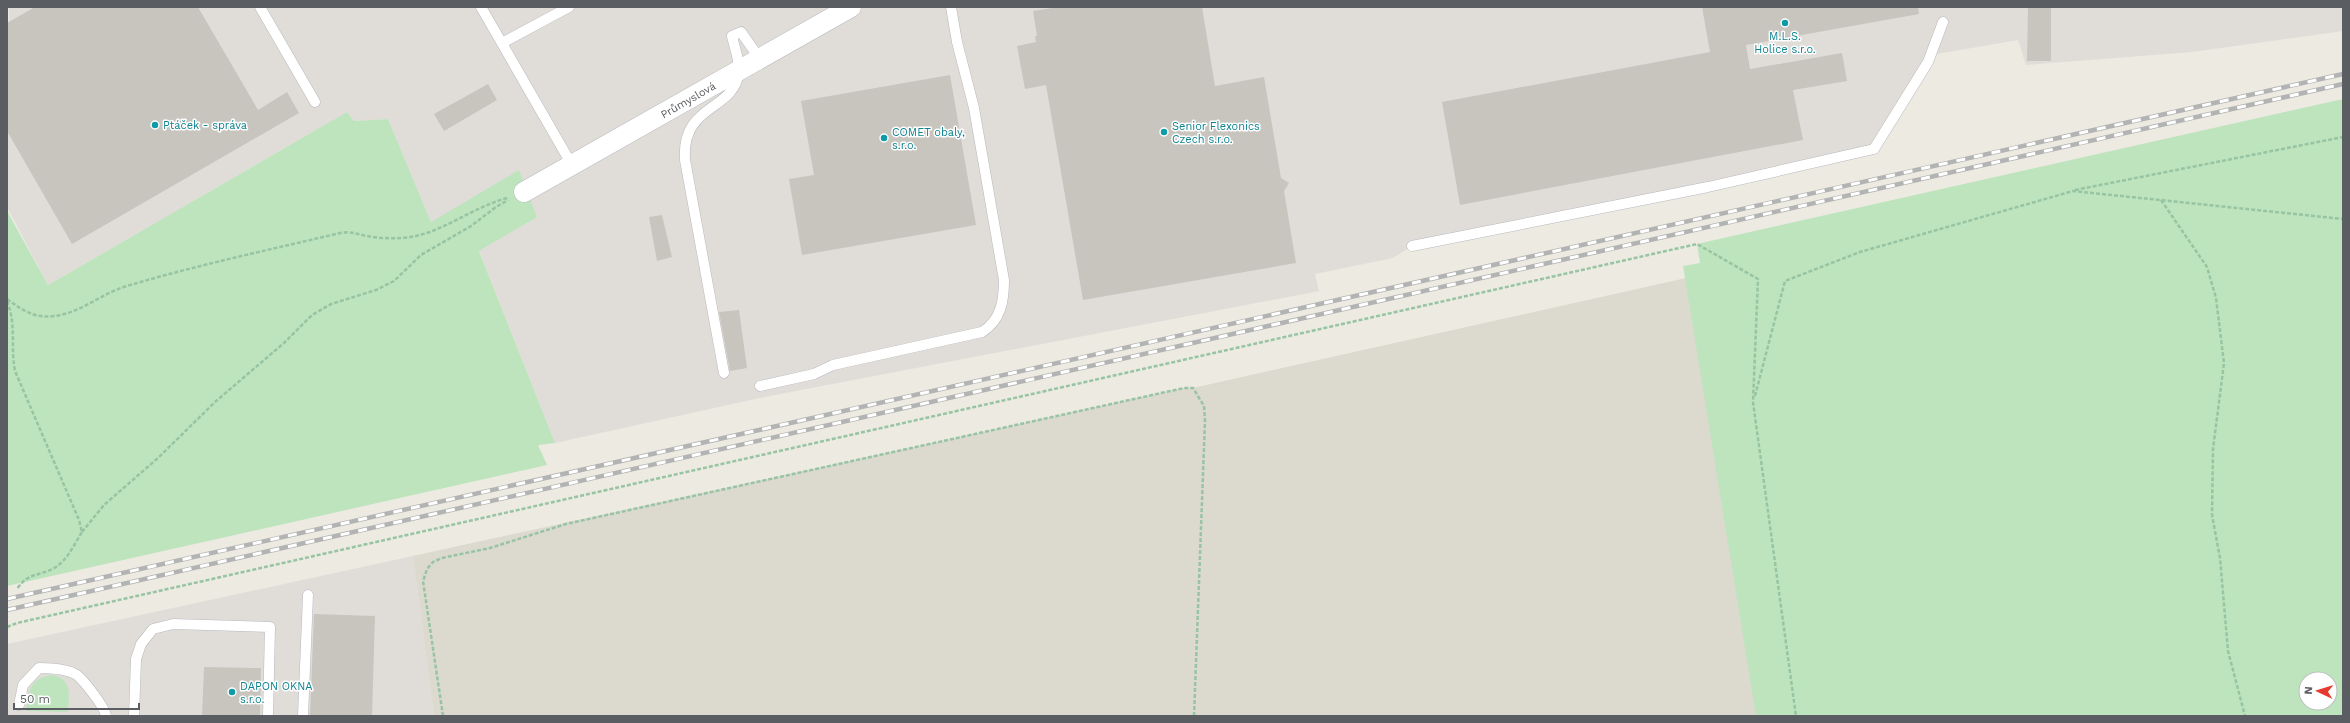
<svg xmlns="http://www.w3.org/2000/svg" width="2350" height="723" font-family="'Work Sans',sans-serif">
	<rect width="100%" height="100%" fill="#eceae1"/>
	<g fill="#e0ddd9">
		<path d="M9 7H2343V31L2192 52 2026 65 2018 40 1937 54 1874 149 1412 246 1393 258 1315 274 1319 291 760 398 555 443 479 250 537 217 431 222 388 119 354 121 347 112 48 285 7 207Z"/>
		<path d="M413 556 434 716H7V644Z"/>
	</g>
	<path fill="#dcd9cf" d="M1695 276 1766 716H434L413 556 1184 388H1193Z"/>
	<g fill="#bee4bd" fill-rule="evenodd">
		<path d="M2343 99V716H1756L1683 266 1700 263 1697 244ZM2306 679H2330V703H2306Z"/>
		<path d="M347 112 354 121 388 119 431 222 519 170 537 217 479 251 555 443 538 445 547 465 7 586V211L48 285Z"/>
		<path d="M52 675C73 679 69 695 68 712L26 711C28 691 30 678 52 675Z"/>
	</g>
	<g fill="#c8c4be">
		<path d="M35 7H198L258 110 287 92 299 113 72 244 7 131V23Z"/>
		<path d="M1059 7H1202L1215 86 1264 77 1281 178 1289 183 1284 191 1296 263 1083 300 1046 85 1025 89 1017 46 1036 42 1035 36H1037L1033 11Z"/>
		<path d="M1702 7H1918L1919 14 1746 45 1750 69 1842 53 1847 81 1793 90 1803 140 1460 205 1442 102 1710 52Z"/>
		<path d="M2028 7H2051V61H2027Z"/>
		<path d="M950 75 976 225 802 255 789 179 814 175 801 101Z"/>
		<path d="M488 84 497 100 444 131 434 114Z"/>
		<path d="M662 215 672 257 657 261 649 217Z"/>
		<path d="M739 310 747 368 730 371 719 312Z"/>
		<path d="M314 614 375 616 372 716H310Z"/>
		<path d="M204 667 261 668 260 716H202Z"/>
	</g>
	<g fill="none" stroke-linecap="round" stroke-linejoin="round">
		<g stroke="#b7b9be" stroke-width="11">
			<g id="lane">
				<path d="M260 7 315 102"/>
				<path d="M481 7 572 165"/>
				<path d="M502 43 569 7"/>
				<path d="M1412 246 1708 187 1874 149 1928 62 1943 22"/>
				<path d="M724 373 685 160C681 103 734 112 739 72 740 61 734 46 732 36L741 32 760 59"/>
				<path d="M760 386 814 374 833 365 982 332C1001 320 1004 301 1004 280L974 108 957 42 951 7"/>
				<path d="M19 705 23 685 39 668C50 668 67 669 77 675 84 681 105 707 106 716"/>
				<path d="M134 716 136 659 141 644 153 629 173 624 270 627 268 716"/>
				<path d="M303 716 308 595"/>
			</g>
		</g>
		<g stroke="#b7b9be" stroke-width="21">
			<path id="street" d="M524 192 851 7"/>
		</g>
		<g stroke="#97c4a3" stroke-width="2.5" stroke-dasharray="4 2" stroke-linecap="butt">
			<path d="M2075 190 2343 137"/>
			<path d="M2161 200 2207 267 2216 298 2224 363 2213 449 2212 515 2220 558 2228 651 2245 716"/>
			<path d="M7 299C22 310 35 319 54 316 81 313 102 293 127 286 197 265 269 250 340 233 353 231 355 234 367 236 381 239 402 239 416 236 447 229 474 207 507 198"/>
			<path d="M7 301C17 327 10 345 15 371L79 520 82 532C75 543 68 559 56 567 40 577 29 571 17 589"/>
			<path d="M1755 396 1785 281 1860 252 2073 191 2343 219"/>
			<path d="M82 532 104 505 158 458 215 402 284 343 312 315 331 304 376 290 394 281 421 255 471 226 496 207 508 200"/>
			<path d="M7 627 17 623 1697 244 1758 279 1753 402 1796 716"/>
			<path d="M443 716 423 581 427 569 433 562 442 558 490 548 566 524 1184 388H1193L1204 406 1205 421 1194 716"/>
		</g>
		<use href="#lane" stroke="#fff" stroke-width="10"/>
		<use href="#street" stroke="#fff" stroke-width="20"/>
		<g stroke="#b2b3b3" stroke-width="4.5">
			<g id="rail">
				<path d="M7 599 2343 74"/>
				<path d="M7 610 2343 84"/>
			</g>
		</g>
		<use href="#rail" stroke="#fff" stroke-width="3" stroke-dasharray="9" stroke-linecap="butt"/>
	</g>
	<g fill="#0f9aa8" stroke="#fff" stroke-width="1.5">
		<circle cx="1785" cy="23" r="4"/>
		<circle cx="155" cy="125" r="4"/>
		<circle cx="1164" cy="132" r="4"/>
		<circle cx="884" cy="138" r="4"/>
		<circle cx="232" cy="692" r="4"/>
	</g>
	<g text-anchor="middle" stroke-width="3" stroke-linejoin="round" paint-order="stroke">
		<g font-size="11" fill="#0d838f" stroke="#fff" text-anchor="start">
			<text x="1785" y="40" text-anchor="middle">M.L.S.<tspan x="1785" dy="13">Holice s.r.o.</tspan></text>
			<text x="163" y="129">Ptáček - správa</text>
			<text x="1172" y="130">Senior Flexonics<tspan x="1172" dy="13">Czech s.r.o.</tspan></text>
			<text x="892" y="136">COMET obaly,<tspan x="892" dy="13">s.r.o.</tspan></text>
			<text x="240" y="690">DAPON OKNA<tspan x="240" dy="13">s.r.o.</tspan></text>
		</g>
		<g font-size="11" fill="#5a5d62" stroke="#fff">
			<text transform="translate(688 100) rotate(-30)" y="4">Průmyslová</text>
		</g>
	</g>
	<rect width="2350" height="723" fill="none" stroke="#5a5d62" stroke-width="16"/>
	<g transform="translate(2318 691) rotate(274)"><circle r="19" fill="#ffffff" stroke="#bdbec0"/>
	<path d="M0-3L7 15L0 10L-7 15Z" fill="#e53a2e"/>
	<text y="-6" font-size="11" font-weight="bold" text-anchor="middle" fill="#5a5d62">N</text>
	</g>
	<path d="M14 703v6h125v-6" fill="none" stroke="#5a5d62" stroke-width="2"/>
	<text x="20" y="703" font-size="12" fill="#5a5d62" stroke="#ffffff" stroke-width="3" paint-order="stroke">50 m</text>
</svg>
